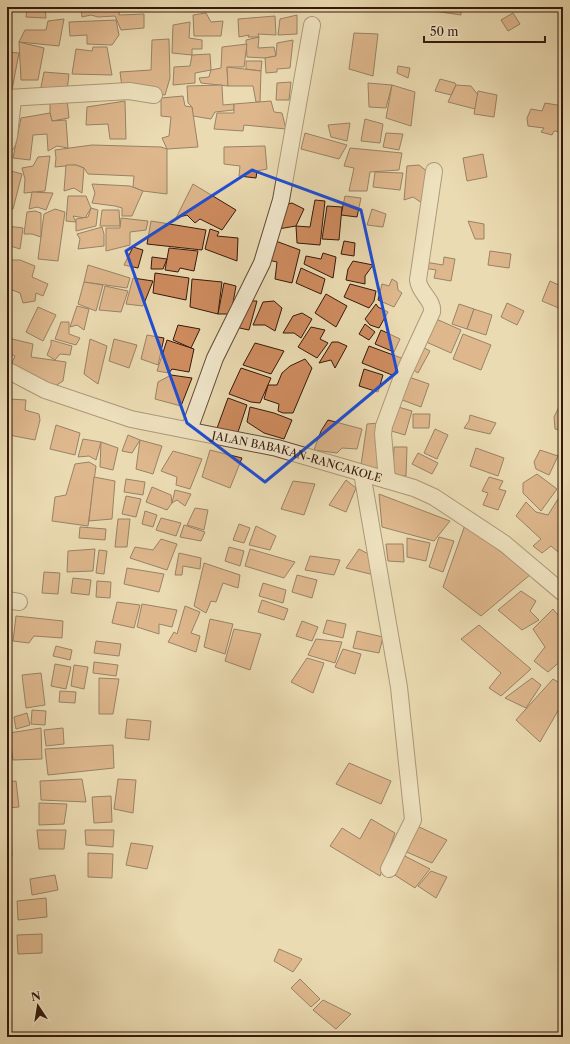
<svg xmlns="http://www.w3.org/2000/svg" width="570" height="1044" font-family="'Libre Caslon Text',serif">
	<rect width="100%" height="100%" fill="#ebdbb2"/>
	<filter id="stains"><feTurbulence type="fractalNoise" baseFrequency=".005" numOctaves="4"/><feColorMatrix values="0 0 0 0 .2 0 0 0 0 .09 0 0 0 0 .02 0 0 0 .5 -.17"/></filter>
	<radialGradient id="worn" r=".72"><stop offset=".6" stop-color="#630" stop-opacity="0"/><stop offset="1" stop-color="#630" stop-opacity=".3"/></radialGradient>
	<g fill="#cf8c5f" stroke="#34180b">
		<path d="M27 7H45L46 18 26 17Z"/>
		<path d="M49 7H65V11L49 10Z"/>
		<path d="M81 7H120L119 15 144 14V28L121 30 115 16 98 17 91 15 82 17Z"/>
		<path d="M197 7H212L213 10 197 11Z"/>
		<path d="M217 7H252L217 10Z"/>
		<path d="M435 7H461V15L434 11Z"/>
		<path d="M206 13 211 22 223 21 221 36H194L193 15Z"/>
		<path d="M513 13 520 24 508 31 501 20Z"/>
		<path d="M297 15V34L278 35 280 19Z"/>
		<path d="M275 16 276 35 258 34 259 37H248L249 35 239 37 238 19Z"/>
		<path d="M64 19 59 46 19 42 25 30H46L48 21Z"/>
		<path d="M116 20 119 35 112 45 87 44V35L70 36 69 22Z"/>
		<path d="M190 22 189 38 202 40V49H192V55L172 53 173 25Z"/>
		<path d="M354 33 378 34 373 76 349 69Z"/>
		<path d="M259 37 258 48 274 47 276 56 265 58 247 57 246 40Z"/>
		<path d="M169 39 170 78 165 95 122 87 120 72 151 70 152 40Z"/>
		<path d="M293 40 290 68 277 69V72L266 73 265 58 276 56 277 43Z"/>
		<path d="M19 42 44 48 38 80H21Z"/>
		<path d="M247 44 244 67H227L228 86 201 83 199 78 209 77 211 70 221 68 222 47Z"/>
		<path d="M93 47H107L112 75 72 74 76 49 92 51Z"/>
		<path d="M7 52 19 53 11 95H7Z"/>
		<path d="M210 54 211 70 195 73V83L173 85 174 67 190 66 192 55Z"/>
		<path d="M246 61H262L261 71 246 69Z"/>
		<path d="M398 66 410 68 408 78 397 73Z"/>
		<path d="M227 67 261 71 260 102H256L253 86H228Z"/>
		<path d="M44 72 69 74 67 91 40 92Z"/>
		<path d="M440 79 455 83 456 85 451 95 435 91Z"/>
		<path d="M291 82 289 100H276L277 83Z"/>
		<path d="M368 83 392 85 386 108 369 107Z"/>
		<path d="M222 85 223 105 234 104V110L215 112 211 119 193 116 192 107 188 103 187 86Z"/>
		<path d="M392 85 415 92 411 126 386 118Z"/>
		<path d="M456 85 471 86 478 95 475 109 448 102Z"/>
		<path d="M478 91 497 95 494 117 474 114Z"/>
		<path d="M183 96 185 106 192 107 198 147 167 149 162 138 169 136 171 117 161 116V98Z"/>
		<path d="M67 99 69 118 52 121 50 113V102Z"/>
		<path d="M125 101 126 139H110L108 124 86 125 87 107Z"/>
		<path d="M271 101 274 112 282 113 286 129 244 125 243 131 214 129 217 113H234V104Z"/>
		<path d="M545 103 563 106V132L554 131 552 135 541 132 544 128 528 126 527 118 531 109 542 111Z"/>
		<path d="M50 113 52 121 66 120 68 148 57 146 48 151 47 134 33 135 30 160 13 158 21 118Z"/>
		<path d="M365 119 383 124 380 143 361 141Z"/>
		<path d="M350 123 347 141 331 137 328 125Z"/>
		<path d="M305 133 347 145 339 159 301 149Z"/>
		<path d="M386 133 403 134 399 150 383 147Z"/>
		<path d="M92 145 161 147 167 149V194L143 191 133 187 134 176 88 174 84 168 76 165 55 167 56 158 55 150Z"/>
		<path d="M265 146 267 169 257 171 256 178 239 176 240 166 224 164V147Z"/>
		<path d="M350 148 402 153 399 170 370 172 367 191H349L354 168 344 166Z"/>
		<path d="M483 154 487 177 467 181 463 158Z"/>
		<path d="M50 156 45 191 24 193 25 179 22 168 33 166 38 157Z"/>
		<path d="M66 165H76L84 168 82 193 74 188 64 191Z"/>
		<path d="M419 165 428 172 422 203 413 197 404 200 407 166Z"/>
		<path d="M7 170 22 174 13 209 7 207V209Z"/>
		<path d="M375 172 403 173 400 190 373 187Z"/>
		<path d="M92 184 130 186 143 191 132 216H122V208L115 206 92 203 95 193Z"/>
		<path d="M193 184 236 210 222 230 200 219 195 223 187 215 176 218Z"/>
		<path d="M32 192 53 193 46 210 37 207 29 209Z"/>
		<path d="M68 196H86L91 208 85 218 73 216 76 222 66 221Z"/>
		<path d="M345 196 361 198 357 217 341 215Z"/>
		<path d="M315 200 325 201 320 245 297 243 296 226 310 227Z"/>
		<path d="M292 203 304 209 296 226 278 229 283 205Z"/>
		<path d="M327 206 342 207 339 240 322 239Z"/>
		<path d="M91 208 98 210 96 226 76 231V219L88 217Z"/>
		<path d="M55 209 65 212 58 261 38 259 44 214Z"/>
		<path d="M372 209 386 214 383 227 367 225Z"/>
		<path d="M102 210H119L120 226H100Z"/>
		<path d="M35 211 41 213V237L32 234H24L27 212Z"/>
		<path d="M121 218 148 221 146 230 130 232V245L106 251V228H120Z"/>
		<path d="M151 221 206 230 202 250 147 244Z"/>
		<path d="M468 221 484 224V239H475Z"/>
		<path d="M7 226 23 228 20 249 7 245Z"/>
		<path d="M102 227 104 234V246L78 249 80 239 77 234Z"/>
		<path d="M210 229 219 232 217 236 238 238 237 261 205 249Z"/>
		<path d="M273 240 300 250 292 283 275 279 277 262 268 260Z"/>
		<path d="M344 241 355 243 354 256 341 254Z"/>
		<path d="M133 247 143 250 138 268 124 265Z"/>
		<path d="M169 248 198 251 194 271 180 268 178 272 165 270Z"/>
		<path d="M490 251 511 254 509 268 488 265Z"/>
		<path d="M323 253 336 257 333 278 304 264 306 256 321 259Z"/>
		<path d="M152 257 167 259 163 269H151Z"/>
		<path d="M444 257 455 259 451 281 434 278 436 270 424 268 425 262 443 265Z"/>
		<path d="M7 260H20L35 266 32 277 48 284 43 296 36 293 35 301 23 303 20 293 7 288Z"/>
		<path d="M353 261 373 265 365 276V284L346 280 348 269Z"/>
		<path d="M88 265 130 278 127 288 84 282Z"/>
		<path d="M301 268 325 279 321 294 296 283Z"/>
		<path d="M155 273 189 278 186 300 153 293Z"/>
		<path d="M133 278 153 281 143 306 126 304Z"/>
		<path d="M192 279 222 282 218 314 190 307Z"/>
		<path d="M392 279 397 282 398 290 402 293 394 307 378 300 382 284 389 286Z"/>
		<path d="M550 281 563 287V303L561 309 542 301Z"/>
		<path d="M84 282 103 285 96 311 78 304Z"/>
		<path d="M224 283 236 286 231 314H218Z"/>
		<path d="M350 284 376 291 374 301 369 308 344 297Z"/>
		<path d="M105 286 128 291 121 312 99 310Z"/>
		<path d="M326 294 347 306 336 327 315 313Z"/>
		<path d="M248 301H257L249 330 235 327Z"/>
		<path d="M274 301 282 308 275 331 265 325H253L263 302Z"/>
		<path d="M507 303 524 311 517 325 501 317Z"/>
		<path d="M376 304 378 307 388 312 379 328 370 325 365 319Z"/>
		<path d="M459 304 474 309 467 329 452 324Z"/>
		<path d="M77 306 89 309 84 330 77 325 70 327Z"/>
		<path d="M38 307 56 315 43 341 26 332Z"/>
		<path d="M474 309 492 315 486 335 467 329Z"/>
		<path d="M302 313 312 319 301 338 294 333H283L293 316Z"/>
		<path d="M434 318 461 330 451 353 424 341Z"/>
		<path d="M61 322H69V334L80 338 76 345 55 339Z"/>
		<path d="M365 324 375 332 369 340 359 334Z"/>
		<path d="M178 325 200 329 191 348 173 340Z"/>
		<path d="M311 327 325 330 320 339 328 343 317 358 298 347Z"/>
		<path d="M381 330 400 339 394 352 375 344Z"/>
		<path d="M463 334 491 345 481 370 453 359Z"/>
		<path d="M147 335 164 338 158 365 141 359Z"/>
		<path d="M8 338 33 344 31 357 66 362 63 381 52 388 10 367 15 356 7 353Z"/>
		<path d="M90 339 107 346 98 384 84 374Z"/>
		<path d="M114 339 137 345 129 368 109 361Z"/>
		<path d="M51 340 72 346 70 355 60 354 55 360 47 355 51 345Z"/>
		<path d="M167 340 194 349 189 372 172 369 169 373 157 371Z"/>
		<path d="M332 342H338L347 346 335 368 331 360 319 363Z"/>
		<path d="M255 343 284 351 271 374 243 365Z"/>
		<path d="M369 346 404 359 397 377 362 363Z"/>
		<path d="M421 346 430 351 418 373 409 367Z"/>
		<path d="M305 359 312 368 293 413H283L278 411 279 404 264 399 268 385H277L282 373 290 366Z"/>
		<path d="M241 368 271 378 260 403 251 402 229 394Z"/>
		<path d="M364 369 383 375 378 392 359 386Z"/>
		<path d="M171 375 192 378 181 406 155 399 158 382Z"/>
		<path d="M406 376 429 384 421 407 397 398Z"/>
		<path d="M228 398 247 405 237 435 216 431Z"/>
		<path d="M10 399 26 400 25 410 39 414 40 420 35 440 9 435 7 424V413Z"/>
		<path d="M561 403 563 404V431L555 429 554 417Z"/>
		<path d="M395 406 412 411 405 435 388 430Z"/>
		<path d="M250 407 274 413 292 420 284 439 264 433 247 422Z"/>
		<path d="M413 414H430L429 428H413Z"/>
		<path d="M470 415 496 423 490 434 464 428 469 421Z"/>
		<path d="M328 420 362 429 357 449 342 448 337 453 314 450 321 431Z"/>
		<path d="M379 423 381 471 361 465 367 424Z"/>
		<path d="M56 425 80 433 75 455 50 449Z"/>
		<path d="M435 429 448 435 437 459 424 453Z"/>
		<path d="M128 435 140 440 132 453 122 451Z"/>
		<path d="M83 439 101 442 96 460 89 456 78 457Z"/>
		<path d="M140 440 162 446 153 474 136 469Z"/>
		<path d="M101 442 118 448 113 470 100 467Z"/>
		<path d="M394 447H407L406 476H393Z"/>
		<path d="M476 448 504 458 498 476 470 466Z"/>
		<path d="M210 450 242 458 230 488 202 477Z"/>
		<path d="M540 450 558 456 549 475 536 469 534 462Z"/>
		<path d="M173 451 202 459 190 489 176 485 177 477 161 471Z"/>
		<path d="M418 453 438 463 432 474 412 464Z"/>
		<path d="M89 462 96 466 88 526 52 521 55 497 66 495 75 464Z"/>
		<path d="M537 474 557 489 541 511 523 493V483Z"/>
		<path d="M94 477 115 481 112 519 89 521Z"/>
		<path d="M489 477 503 481 499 489 506 491 498 510 483 505 488 493 482 491Z"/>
		<path d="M126 479 145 482 143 495 124 492Z"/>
		<path d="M346 480 356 488 346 512 329 505Z"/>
		<path d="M293 481 315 484 304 515 281 509Z"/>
		<path d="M152 487 171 495 172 503 167 510 146 502Z"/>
		<path d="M175 490 191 494 185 506 177 500 172 503Z"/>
		<path d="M563 491V522L561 525 563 526V556L551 546 542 553 533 546 541 539 516 516 526 502 536 512 548 515Z"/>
		<path d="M379 494 450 521 434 541 382 527Z"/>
		<path d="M126 496 141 499 136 517 122 514Z"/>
		<path d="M195 508 208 510 204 530 187 525Z"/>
		<path d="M145 511 157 515 153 527 142 524Z"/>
		<path d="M161 518 181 523 176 536 156 530Z"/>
		<path d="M118 519H130L127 547H115Z"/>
		<path d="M239 524 250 528 244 543 233 540Z"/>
		<path d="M184 525 205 532 201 541 180 537Z"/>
		<path d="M465 525 531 574 481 616 443 587Z"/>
		<path d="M256 526 276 536 270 550 249 545Z"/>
		<path d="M80 527 106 529 105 540 79 538Z"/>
		<path d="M439 537 454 541 443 572 429 567Z"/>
		<path d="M407 538 430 543 426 561 407 557Z"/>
		<path d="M161 539 177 544 167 570 130 558 135 547 153 550Z"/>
		<path d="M386 544H403L404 562 388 561Z"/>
		<path d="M229 547 244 551 240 566 225 561Z"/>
		<path d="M95 549 93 571 67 572 68 551Z"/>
		<path d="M250 549 295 562 284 578 245 566Z"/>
		<path d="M359 549 374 557V575L346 568Z"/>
		<path d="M99 550 107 551 104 574 96 573Z"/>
		<path d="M179 553 201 558 200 569 183 566 182 575H175Z"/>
		<path d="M310 556 340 560 334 575 305 570Z"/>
		<path d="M204 563 240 575 238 588 223 583 216 602 211 601 206 613 194 606Z"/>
		<path d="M127 568 164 574 159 592 124 584Z"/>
		<path d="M44 572 60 573 58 594 42 593Z"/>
		<path d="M297 575 317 580 312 598 292 592Z"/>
		<path d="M73 578 91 580 89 595 71 593Z"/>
		<path d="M97 581 111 582 110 598 96 597Z"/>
		<path d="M263 583 286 590 283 603 259 596Z"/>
		<path d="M521 591 536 601 530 611 539 620 522 630 498 610Z"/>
		<path d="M262 600 288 609 284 620 258 612Z"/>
		<path d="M117 602 140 605 134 628 112 623Z"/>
		<path d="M142 604 177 610 172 627 159 624V634L137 627Z"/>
		<path d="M185 606 200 612 191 633 200 636 196 652 168 642 174 632 177 634Z"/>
		<path d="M553 609 563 621V659L548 672 534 661 545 647 533 629Z"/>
		<path d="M16 616 63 621 62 638 34 636 29 643 13 641Z"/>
		<path d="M210 619 233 624 225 654 204 647Z"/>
		<path d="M327 620 346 624 343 638 323 633Z"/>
		<path d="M302 621 318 627 312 641 296 636Z"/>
		<path d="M479 625 531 669 501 696 489 688 501 673 461 639Z"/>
		<path d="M234 629 261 634 250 670 225 661Z"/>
		<path d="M357 631 383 637 379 653 353 648Z"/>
		<path d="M316 639 342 642 335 663 308 655Z"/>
		<path d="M96 641 121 644 119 656 94 653Z"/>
		<path d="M56 646 72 650 70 660 53 656Z"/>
		<path d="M343 649 361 654 355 674 335 667Z"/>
		<path d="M307 658 324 663 313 693 291 682Z"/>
		<path d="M94 662 118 665 116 676 93 673Z"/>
		<path d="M55 664 71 667 66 689 51 686Z"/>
		<path d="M74 665 88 667 84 689 71 686Z"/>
		<path d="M41 673 45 705 26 708 22 675Z"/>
		<path d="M99 678 119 679 113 714H99Z"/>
		<path d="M532 678 541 685 526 708 505 698Z"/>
		<path d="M553 679 563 685V702L540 742 516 720Z"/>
		<path d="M60 691 76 692 75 703 59 702Z"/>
		<path d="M32 710 46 711 45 725 31 724Z"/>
		<path d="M27 713 30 725 16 729 14 717Z"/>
		<path d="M127 719 151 721 149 740 125 738Z"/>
		<path d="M41 728 42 759 13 760 9 733Z"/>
		<path d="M63 728 64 744 46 746 44 730Z"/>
		<path d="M113 745 114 768 48 775 45 749Z"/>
		<path d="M349 763 391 781 381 804 336 784Z"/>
		<path d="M82 779 86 802 41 800 40 781Z"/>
		<path d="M118 779 136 780 133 813 114 809Z"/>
		<path d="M16 781 19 807 7 808V782Z"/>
		<path d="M111 796 112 822 94 823 92 797Z"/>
		<path d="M39 803 67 804 64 824 39 825Z"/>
		<path d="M371 819 395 833 380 876 330 846 342 828 360 839Z"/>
		<path d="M415 825 447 840 432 863 402 850Z"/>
		<path d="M37 830H66L64 849H39Z"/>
		<path d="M85 830H114L113 847 86 845Z"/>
		<path d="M7 833H11L12 856H7Z"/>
		<path d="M131 843 153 846 147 869 126 865Z"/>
		<path d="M88 853 113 854 112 878 88 877Z"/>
		<path d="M401 854 430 869 415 888 390 872Z"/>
		<path d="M431 871 447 877 436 898 418 886Z"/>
		<path d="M55 875 58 890 32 895 30 879Z"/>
		<path d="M46 898 47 917 18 920 17 901Z"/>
		<path d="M42 934V953L18 954 17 935Z"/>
		<path d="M279 949 302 959 293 972 274 961Z"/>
		<path d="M300 979 320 999 311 1007 291 988Z"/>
		<path d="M323 1000 351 1014 336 1029 313 1010Z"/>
	</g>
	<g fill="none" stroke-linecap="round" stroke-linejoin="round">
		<g stroke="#624935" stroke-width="18">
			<g id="minor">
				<path d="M7 98 129 91 154 95"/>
				<path d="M7 143 9 136 13 99"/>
				<path id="s1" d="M7 370 45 390 131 419 277 448 414 488 434 497 505 544 563 593"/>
				<path d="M189 430 215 358 262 263 281 200 312 25"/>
				<path d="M362 473 399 687 413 820 389 869"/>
				<path d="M387 480 383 434 384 426 402 377 432 312C434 300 419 293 418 280L434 171"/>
				<path d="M7 600 19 602"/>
			</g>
		</g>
		<use href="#minor" stroke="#f2e8cd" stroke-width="16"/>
	</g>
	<path d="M0 0H570V1044H0ZM252 170 361 210 397 372 265 482 187 423 126 251Z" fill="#ebdbb2" fill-opacity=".55" fill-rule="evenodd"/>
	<path fill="none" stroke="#1d4ed8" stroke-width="3" stroke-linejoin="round" d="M252 170 361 210 397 372 265 482 187 423 126 251Z"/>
	<g text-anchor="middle" stroke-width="3" stroke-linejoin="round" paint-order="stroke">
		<g font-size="11" fill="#34180b" stroke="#f2e8cd">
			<text dy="4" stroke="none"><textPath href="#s1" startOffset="304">JALAN BABAKAN-RANCAKOLE</textPath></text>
		</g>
	</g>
	<rect width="570" height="1044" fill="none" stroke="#ebdbb2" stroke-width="24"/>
	<rect x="8" y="8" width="554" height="1028" fill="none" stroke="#34180b" stroke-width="2"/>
	<rect x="12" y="12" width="546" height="1020" fill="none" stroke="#34180b"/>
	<g transform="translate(38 1006) rotate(348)" stroke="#f2e8cd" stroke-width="3" paint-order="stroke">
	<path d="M0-3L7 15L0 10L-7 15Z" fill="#34180b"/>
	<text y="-6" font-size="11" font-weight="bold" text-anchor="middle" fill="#34180b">N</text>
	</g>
	<path d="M424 36v6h121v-6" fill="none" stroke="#34180b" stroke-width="2"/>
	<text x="430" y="36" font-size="12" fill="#34180b" stroke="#f2e8cd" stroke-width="3" paint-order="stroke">50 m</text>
	<rect width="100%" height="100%" filter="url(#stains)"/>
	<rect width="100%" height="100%" fill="url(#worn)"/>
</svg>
